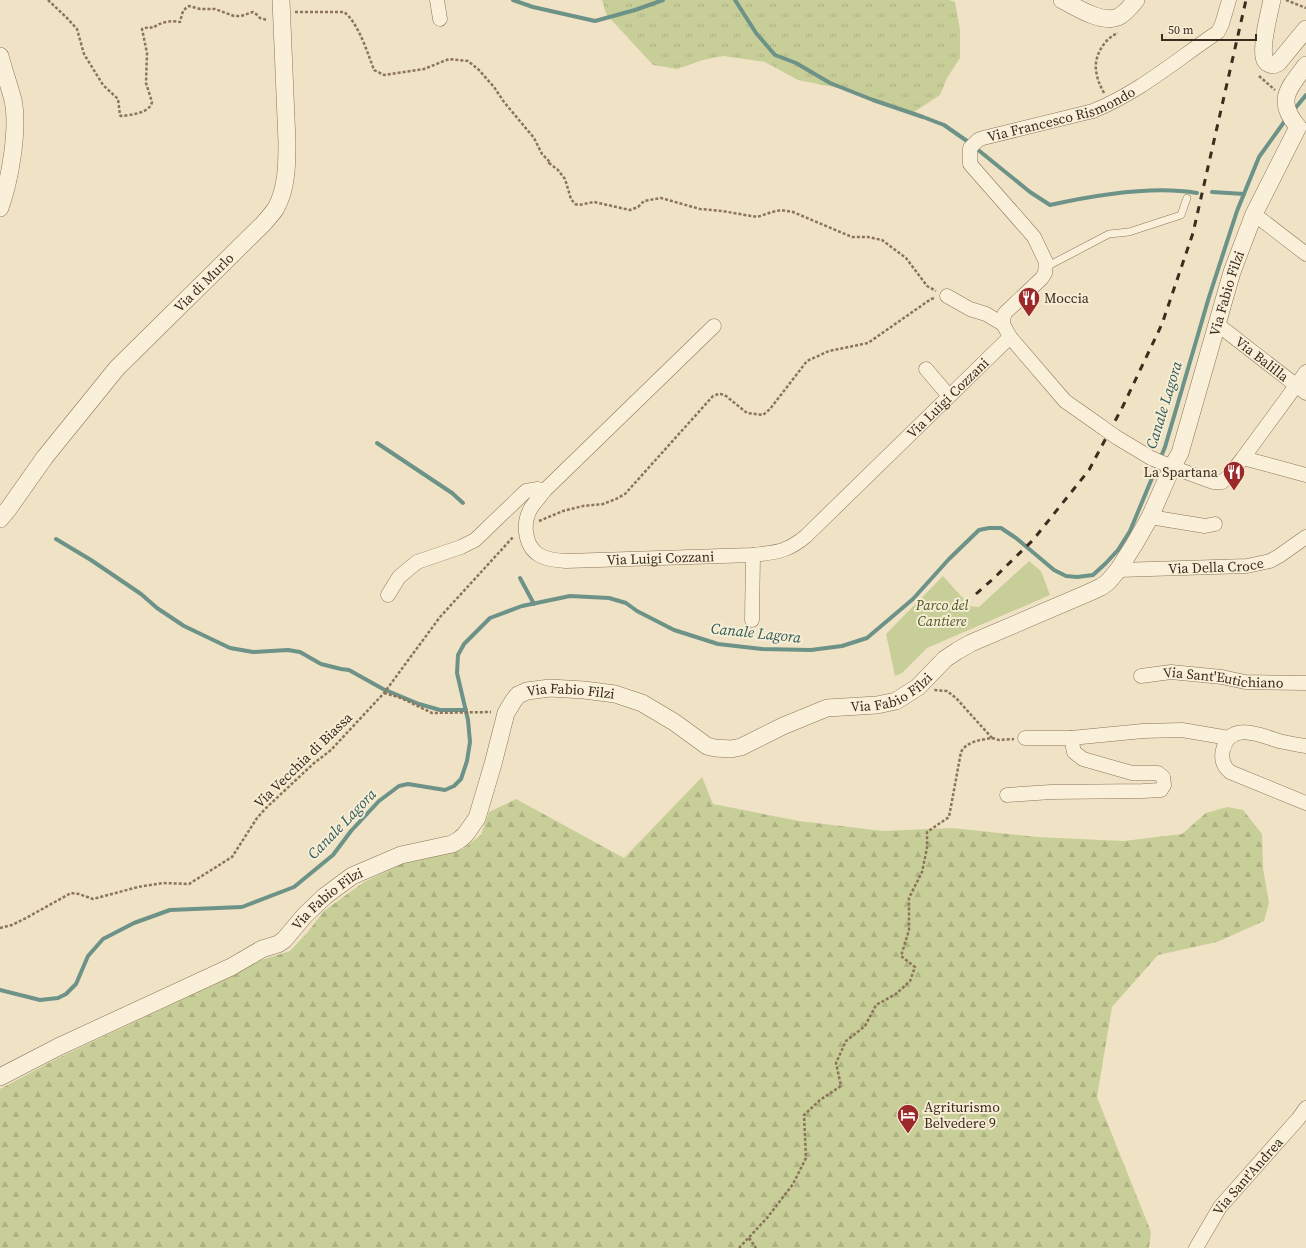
<svg xmlns="http://www.w3.org/2000/svg" width="1306" height="1248" font-family="'Source Serif 4',serif">
	<defs>
		<pattern id="grass-tufts" width="24" height="20" patternUnits="userSpaceOnUse"><rect width="24" height="20" fill="#c8ce98"/><path d="M3 7l-1-3M5 7V3M7 7l1-3M15 17l-1-3M17 17v-4M19 17l1-3" fill="none" stroke="#adb183"/></pattern>
		<pattern id="forest-firs" width="22" height="20" patternUnits="userSpaceOnUse"><rect width="22" height="20" fill="#c8ce98"/><path d="M5 1l3.5 6h-7zM16 11l3.5 6h-7z" fill="#adb183"/></pattern>
	</defs>
	<rect width="100%" height="100%" fill="#f0e3c5"/>
	<path fill="url(#grass-tufts)" d="M602 0H949L955 2 960 29V58L947 78 940 95 911 114 843 89 798 80 765 62 723 56 703 60 677 69 653 65 606 14Z"/>
	<path fill="url(#forest-firs)" d="M702 777 713 804 799 821 883 831 952 828 1036 837 1124 841 1182 834 1206 813 1227 807 1243 810 1262 834 1263 868 1269 903 1264 921 1217 942 1158 955 1112 1007 1097 1097 1151 1232 1149 1248H0V1089L58 1058 215 984 258 961 290 951 307 933 324 911 364 882 402 864 463 849 481 835 489 812 516 799 624 858Z"/>
	<path fill="#c8ce98" d="M1029 561 1041 571 1050 595 927 648 902 673 895 676 886 634 943 576 970 606 979 607Z"/>
	<g fill="none" stroke-linecap="round" stroke-linejoin="round">
		<g stroke="#6d9288" stroke-width="4">
			<path d="M513 0 533 7 595 21 635 10 663 0"/>
			<path d="M735 0 756 33 775 55 796 63 830 83 873 100 923 117 944 125 967 141"/>
			<path d="M1292 112 1306 95"/>
			<path d="M977 149 1030 192 1050 205C1095 195 1152 185 1197 193"/>
			<path d="M1212 192 1244 194"/>
			<path d="M377 443 452 493 463 503"/>
			<path d="M56 539 91 560 141 594 157 608 184 626 230 648 253 652 288 650 300 652 321 664 341 669 349 670 383 689 419 704 440 710H466"/>
			<path d="M520 578 534 604"/>
			<path d="M0 990 40 1000 58 998 66 994 76 984 88 956 103 939 134 923 170 910 242 907 294 887 333 855 351 831 379 801 399 786 408 784 445 790 454 786 461 779 467 761 470 742 468 720 457 673 458 655 464 644 490 618 522 606 570 596 609 598 626 603 637 611 674 630 718 644 762 649 811 650 842 646 867 638 913 599 949 559 979 530 989 528H1001L1016 538 1054 570 1066 576 1077 577 1093 575 1106 563 1118 550 1130 531 1165 447 1209 297 1237 211 1259 157 1287 118"/>
		</g>
		<g stroke="#8b745a" stroke-width="8">
			<path id="service" d="M1046 267 1109 234 1129 232 1181 215 1187 198"/>
		</g>
		<g stroke="#8b745a" stroke-width="15">
			<g id="minor">
				<path d="M437 0 440 19"/>
				<path d="M1254 214 1306 254"/>
				<path d="M947 296 970 309 986 314 1003 324"/>
				<path id="s1" d="M1217 324 1306 393"/>
				<path id="s2" d="M714 326 544 491C540 497 535 502 531 508 527 515 525 524 526 532 529 556 545 560 566 561L753 555C777 552 787 552 806 536L1010 337"/>
				<path d="M926 369 949 396"/>
				<path id="s3" d="M1102 427 1065 401 1010 337 1003 324V319L1005 313 1042 278 1045 273 1046 262 1034 237 970 164V148L978 140 983 138 1093 111C1140 92 1176 60 1218 32L1222 24 1229 0"/>
				<path d="M1116 437 1151 458 1172 467 1213 482H1222L1228 477 1243 458 1306 372"/>
				<path d="M1243 458 1306 475"/>
				<path d="M1150 517 1205 526 1215 524"/>
				<path id="s4" d="M1118 570 1247 566 1270 561 1279 556 1306 537"/>
				<path d="M388 595 399 577 417 562 461 547 475 540 526 491 538 489 544 491"/>
				<path d="M752 620 753 555"/>
				<path id="s5" d="M1141 676 1171 672 1222 677 1245 682 1306 683"/>
				<path d="M1025 738H1071L1143 731 1182 730 1229 738"/>
				<path d="M1306 746C1297 745 1288 743 1279 741 1260 735 1230 721 1223 750 1221 758 1223 766 1230 772L1306 803"/>
				<path d="M1007 795 1051 792 1143 791 1161 790 1164 785 1163 777 1158 773H1132L1083 759 1074 752 1071 738"/>
				<path id="s6" d="M1196 1248 1220 1207 1298 1119 1306 1108"/>
			</g>
		</g>
		<g stroke="#8b745a" stroke-width="18">
			<g id="tertiary">
				<path d="M1062 0C1076 7 1102 24 1118 17 1125 14 1131 6 1136 0"/>
				<path d="M1272 0C1269 13 1260 49 1265 60 1267 64 1269 64 1273 65L1278 63 1306 29"/>
				<path d="M0 56C4 71 9 85 13 100 19 129 10 180 0 208"/>
				<path id="s7" d="M0 519 9 508 45 457 117 368 264 223C268 218 273 213 276 208 287 188 287 164 287 142L281 0"/>
				<path id="s8" d="M0 1077 58 1047 231 967 262 949 278 944 284 940 305 915 325 896 352 876 401 855 452 844 459 840 465 835 477 818 493 764 506 713 514 700 518 695 527 691 550 688 584 690 615 694 642 703 674 722 707 746 715 748 731 749 741 747 783 726 827 708 877 705 896 701 918 687 945 659 957 651 971 643 1088 593 1101 587 1108 582 1118 570 1134 545 1150 517 1172 467 1180 453 1232 272 1254 214 1298 127C1275 100 1289 88 1306 65"/>
			</g>
		</g>
		<g stroke="#8b745a" stroke-width="2.5" stroke-dasharray="3 2" stroke-linecap="butt">
			<path d="M48 0 67 18 77 29 84 54 103 85 118 99 120 115 121 116C131 115 150 113 152 102L146 83 147 53 142 29 149 27 153 28C160 22 172 20 180 22L183 11 187 7 189 6 200 9H215L234 16H241L253 12 256 14 260 18 267 20"/>
			<path d="M1286 0 1306 8"/>
			<path d="M295 12H344C358 22 368 54 374 70L384 75 424 69 449 59 468 61 479 70 494 87 504 102 534 138 542 154 550 162 549 163 558 170 565 179 571 199 575 204 579 205 594 202 630 210 638 207 644 201 661 198 700 209 722 211 757 217 772 212 781 210 793 212 852 237H868L882 240 906 258 927 286 936 291"/>
			<path d="M1259 76 1275 90"/>
			<path d="M1104 93C1101 87 1098 82 1097 75 1092 59 1103 39 1118 33"/>
			<path d="M539 521 563 511 583 506 603 504 616 499 625 494 713 396C718 394 721 393 726 396L747 413 763 415 770 409 807 361 829 351 868 343 931 299 935 298"/>
			<path d="M384 693 401 698 432 713 491 712"/>
			<path d="M992 738 999 740 1014 739"/>
			<path d="M0 928 12 925 26 918 71 893 79 894 93 899 138 887 163 883 189 884 232 857 257 818 266 808 313 764 331 750 384 693 440 617 514 536"/>
			<path d="M749 1238 756 1248"/>
			<path d="M739 1248 767 1218 793 1184 806 1158 804 1115 820 1100 841 1086 836 1063 846 1041 865 1026 876 1005 896 994 910 981 915 967 901 956 909 930V898L922 872 927 848V832L949 817 961 752C967 741 981 740 992 738L956 698 947 691 934 690"/>
		</g>
		<use href="#service" stroke="#faf0d9" stroke-width="7"/>
		<use href="#minor" stroke="#faf0d9" stroke-width="14"/>
		<use href="#tertiary" stroke="#faf0d9" stroke-width="17"/>
		<path stroke="#3b2c1f" stroke-width="3" stroke-dasharray="7 7" stroke-linecap="butt" d="M976 594 994 578 1033 540 1089 470 1123 406 1162 324 1193 233 1246 0"/>
		<g stroke="#8b745a" stroke-width="15" stroke-linecap="butt">
			<path id="minor-bridge" d="M1102 427 1116 437"/>
		</g>
		<use href="#minor-bridge" stroke="#faf0d9" stroke-width="14"/>
	</g>
	<defs>
		<g id="restaurant-pin" transform="scale(1.15)"><path d="M0 17L-7.5 6A9.5 9.5 0 1 1 7.5 6Z" fill="#9c282a" stroke="#f7edd5"/><path d="M-5-6h1v4h1v-4h1v4h1v-4h1v5L-1.5 .5V6h-2V.5L-5-1ZM5-6V6H3V1.5H1.5Q1.5-4 5-6Z" fill="#fff"/></g>
		<g id="hotel-pin" transform="scale(1.15)"><path d="M0 17L-7.5 6A9.5 9.5 0 1 1 7.5 6Z" fill="#9c282a" stroke="#f7edd5"/><path d="M-6-4.5h1.5V1H6V5H4.5V3h-9V5H-6ZM-4 0a1.8 1.8 0 1 1 3.6 0ZM.5 0V-2.5h3Q6-2.5 6 0Z" fill="#fff"/></g>
	</defs>
	<g fill-rule="evenodd">
		<use href="#restaurant-pin" x="1029" y="298"/>
		<use href="#restaurant-pin" x="1234" y="472"/>
		<use href="#hotel-pin" x="908" y="1115"/>
	</g>
	<g text-anchor="middle" stroke-width="4" stroke-linejoin="round" paint-order="stroke">
		<g font-size="14" fill="#3b2c1f" stroke="#f7edd5">
			<text dy="5" stroke="none"><textPath href="#s3" startOffset="463">Via Francesco Rismondo</textPath></text>
			<text dy="5" stroke="none"><textPath href="#s7" startOffset="313">Via di Murlo</textPath></text>
			<text dy="5" stroke="none"><textPath href="#s8" startOffset="1646">Via Fabio Filzi</textPath></text>
			<text dy="5" stroke="none"><textPath href="#s1" startOffset="57">Via Balilla</textPath></text>
			<text dy="5" stroke="none"><textPath href="#s2" startOffset="781">Via Luigi Cozzani</textPath></text>
			<text dy="5" stroke="none"><textPath href="#s2" startOffset="433">Via Luigi Cozzani</textPath></text>
			<text dy="5" stroke="none"><textPath href="#s4" startOffset="98">Via Della Croce</textPath></text>
			<text dy="5" stroke="none"><textPath href="#s5" startOffset="83">Via Sant'Eutichiano</textPath></text>
			<text dy="5" stroke="none"><textPath href="#s8" startOffset="1084">Via Fabio Filzi</textPath></text>
			<text dy="5" stroke="none"><textPath href="#s8" startOffset="736">Via Fabio Filzi</textPath></text>
			<text transform="translate(303 760) rotate(-44)" y="5">Via Vecchia di Biassa</text>
			<text dy="5" stroke="none"><textPath href="#s8" startOffset="376">Via Fabio Filzi</textPath></text>
			<text dy="5" stroke="none"><textPath href="#s6" startOffset="89">Via Sant'Andrea</textPath></text>
		</g>
		<g font-size="14" fill="#3b2c1f" stroke="#f7edd5" text-anchor="start">
			<text x="1044" y="303">Moccia</text>
			<text x="1218" y="477" text-anchor="end">La Spartana</text>
			<text x="924" y="1112">Agriturismo<tspan x="924" dy="16">Belvedere 9</tspan></text>
		</g>
		<g font-size="14" font-style="italic" fill="#4b5825" stroke="#f7edd5">
			<text x="942" y="610">Parco del<tspan x="942" dy="16">Cantiere</tspan></text>
		</g>
		<g font-size="15" font-style="italic" fill="#2e5b58" stroke="#f7edd5">
			<text transform="translate(1164 405) rotate(-73)" y="5">Canale Lagora</text>
			<text transform="translate(756 633) rotate(6)" y="5">Canale Lagora</text>
			<text transform="translate(342 824) rotate(-46)" y="5">Canale Lagora</text>
		</g>
	</g>
	<path d="M1162 34v6h94v-6" fill="none" stroke="#3b2c1f" stroke-width="2"/>
	<text x="1168" y="34" font-size="12" fill="#3b2c1f" stroke="#f7edd5" stroke-width="3" paint-order="stroke">50 m</text>
</svg>
